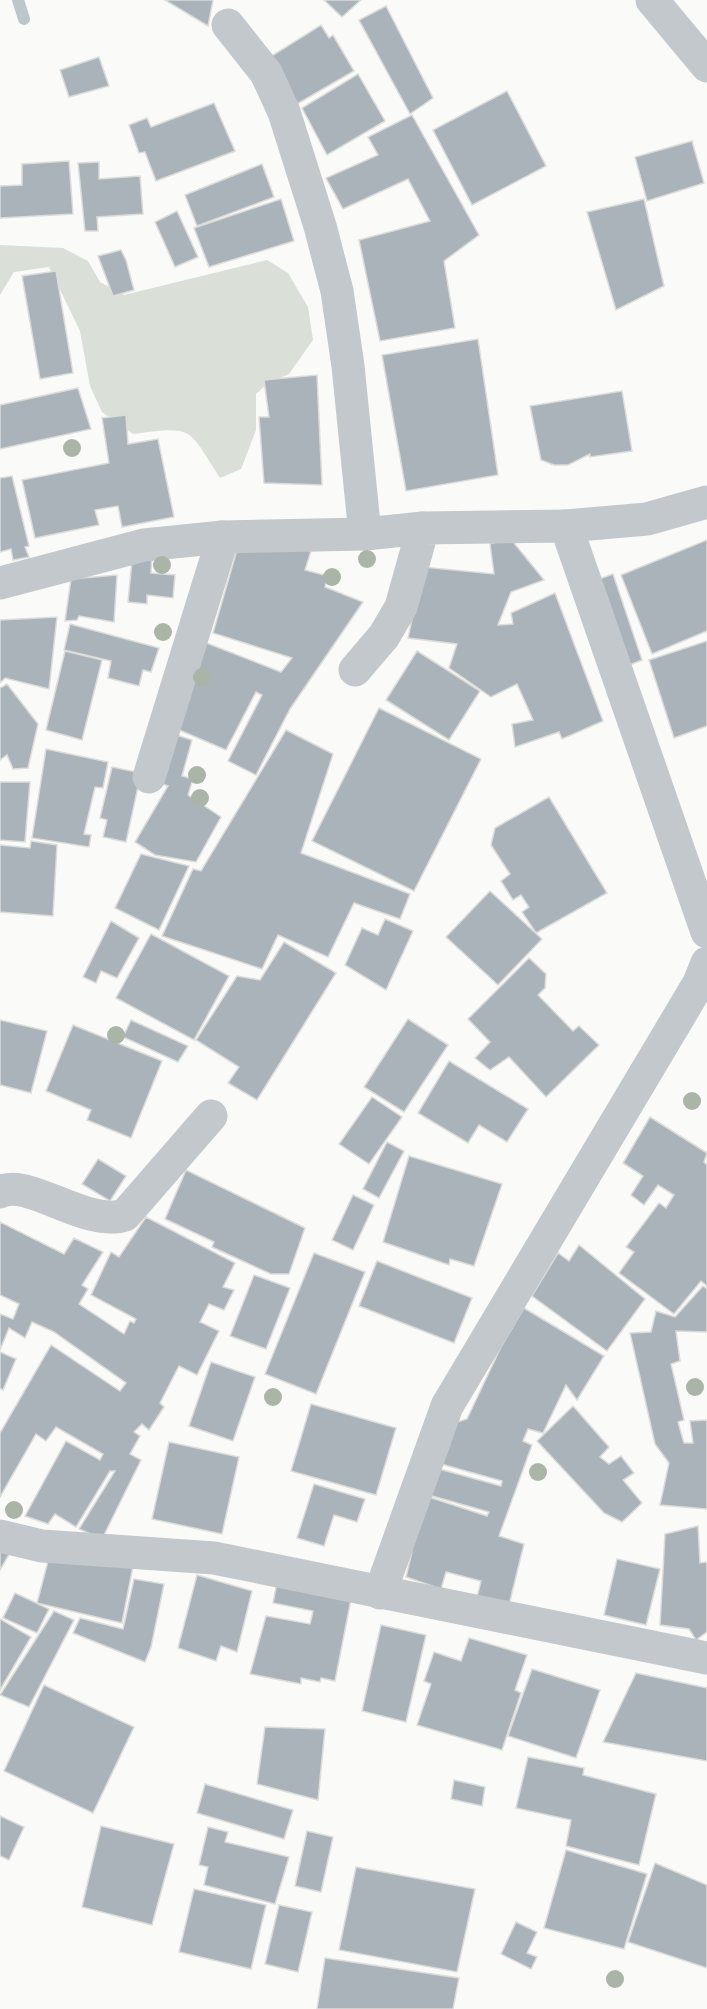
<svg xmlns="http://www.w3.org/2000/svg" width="707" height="2009" font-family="'Fira Sans Condensed',sans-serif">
	<rect width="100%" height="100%" fill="#fafaf8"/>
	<path fill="#dadfd7" d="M0 245 63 248 88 261 100 282 124 295 267 260 288 273 308 307 313 340 289 374 267 384 256 394V430L241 469 220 478C187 427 195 426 133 434L102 412 90 386 80 331 49 267 14 272 0 295Z"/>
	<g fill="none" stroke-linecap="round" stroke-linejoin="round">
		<path stroke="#bbc7cb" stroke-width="12" d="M18 0 24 19"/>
	</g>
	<g fill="#aab3b9" stroke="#dcdcda" stroke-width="1.5">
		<path d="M165 0H213L208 26Z"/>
		<path d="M324 0H361L342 17Z"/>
		<path d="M386 6 433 98 410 114 359 20Z"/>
		<path d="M321 25 329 38 333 35 354 71 297 104 270 57Z"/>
		<path d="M99 57 109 86 69 97 60 70Z"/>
		<path d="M358 74 385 121 327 155 302 108Z"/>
		<path d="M507 91 546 166 472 205 433 130Z"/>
		<path d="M214 103 235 151 156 181 145 152 139 153 129 125 147 118 151 127Z"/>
		<path d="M412 115 479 235 444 261 455 328 380 341 359 240 430 221 408 179 343 209 326 178 378 155 368 137Z"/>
		<path d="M692 141 704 183 647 201 635 157Z"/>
		<path d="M69 161 73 214 0 218V186L22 185V164Z"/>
		<path d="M99 162V179L140 176 143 214 97 217 98 231H85L78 163Z"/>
		<path d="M262 164 274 197 197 226 185 195Z"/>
		<path d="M281 199 294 241 209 267 194 228Z"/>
		<path d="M644 199 664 286 616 310 587 212Z"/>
		<path d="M177 211 198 257 175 267 155 222Z"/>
		<path d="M121 250 126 260 134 290 113 296 98 256Z"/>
		<path d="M56 271 73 373 40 379 22 276Z"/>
		<path d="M478 339 498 475 406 491 382 355Z"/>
		<path d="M317 375 322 485 264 483 259 417H269L264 380Z"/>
		<path d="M78 388 91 429 0 449V405Z"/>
		<path d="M622 391 632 451 590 457V454L568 465H554L541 460 530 406Z"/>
		<path d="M126 415 128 444 158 439 174 517 122 527 118 506 95 510 99 525 35 538 22 480 109 463 102 418Z"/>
		<path d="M12 476 29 546 25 547 29 557 13 560 11 549 0 552V478Z"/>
		<path d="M510 538 544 580 511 592 498 625 513 624 511 613 555 593 603 721 562 739 559 732 515 747 512 724 533 720 517 684 491 697 449 668 457 644 408 638 423 567 494 574 490 544Z"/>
		<path d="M707 540V631L652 654 621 575Z"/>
		<path d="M239 543 311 551 305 570 328 576 325 587 363 602 290 709 256 775 228 761 262 695 256 692 226 750 170 726 204 642 281 672 292 658 213 633Z"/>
		<path d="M133 550 152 552 151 573 175 575 173 598 147 595V604L128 602Z"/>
		<path d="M613 574 642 660 622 668 591 582Z"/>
		<path d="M117 575 114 622 79 616 77 620 65 621 71 579Z"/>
		<path d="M57 617 49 689 5 678 0 683V620Z"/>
		<path d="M70 624 159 648 151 672 143 670 139 686 108 678 111 661 64 650Z"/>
		<path d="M707 641V726L674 738 649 660Z"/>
		<path d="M65 651 102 660 82 740 46 730Z"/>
		<path d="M417 651 480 691 449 740 386 700Z"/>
		<path d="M7 684 38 724 28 768 13 769 7 755 0 760V688Z"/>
		<path d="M379 708 481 759 414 891 312 841Z"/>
		<path d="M286 730 333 754 301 853 410 894 400 919 354 903 328 957 278 935 262 969 162 936 193 869 201 871Z"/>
		<path d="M170 733 192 740 182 776 193 779 188 795 221 817 196 862 155 855 135 842 168 786 154 781Z"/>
		<path d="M46 749 108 762 103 788 95 787 84 834 91 835 89 847 32 838Z"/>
		<path d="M112 767 141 773 126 842 103 837 107 820 100 818Z"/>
		<path d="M0 782H30L25 842 0 840Z"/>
		<path d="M549 797 607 893 536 933 522 912 529 907 521 895 513 900 501 881 510 874 491 845 495 828Z"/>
		<path d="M31 841 57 845 53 916 0 912V845L30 848Z"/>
		<path d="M141 854 189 866 159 930 115 908Z"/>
		<path d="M490 891 542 939 498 985 446 937Z"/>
		<path d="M385 919 413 931 386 990 345 965 362 928 378 935Z"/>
		<path d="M111 921 139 938 117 978 101 971 96 983 83 977Z"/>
		<path d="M151 934 229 976 194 1040 116 998Z"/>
		<path d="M284 942 336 973 257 1100 228 1083 239 1067 196 1040 237 976 260 980Z"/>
		<path d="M529 958 546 974 545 988 538 995 573 1031 579 1026 599 1045 546 1097 509 1057 490 1070 475 1058 490 1042 468 1019Z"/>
		<path d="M408 1019 448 1045 404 1112 364 1087Z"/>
		<path d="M0 1020 47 1031 31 1093 0 1085Z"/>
		<path d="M131 1020 188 1046 178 1062 123 1037Z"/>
		<path d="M73 1025 162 1061 131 1138 87 1120 91 1110 46 1091Z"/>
		<path d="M449 1061 528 1109 507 1142 479 1125 468 1143 418 1113Z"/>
		<path d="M372 1097 402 1117 369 1164 339 1144Z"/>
		<path d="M650 1117 707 1153 704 1162 707 1165V1286L701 1281 674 1314 619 1273 634 1252 626 1247 659 1203 666 1208 674 1195 658 1185 644 1205 631 1195 643 1176 623 1163Z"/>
		<path d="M387 1142 404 1151 379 1198 363 1189Z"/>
		<path d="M409 1156 502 1184 474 1266 450 1259 449 1265 383 1242Z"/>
		<path d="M98 1159 126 1176 110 1201 82 1184Z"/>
		<path d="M186 1170 305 1228 289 1274H271L212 1247 214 1242 165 1219Z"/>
		<path d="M353 1195 374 1205 353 1250 332 1240Z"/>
		<path d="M146 1217 235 1263 223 1287 234 1290 224 1310 209 1304 200 1322 219 1331 197 1375 179 1366 160 1403 164 1407 149 1430 142 1424 134 1432 140 1436 130 1454 141 1460 102 1539 79 1529 115 1471H110L76 1527 55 1514 48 1524 25 1516 66 1441 100 1460 103 1454 56 1427 46 1441 36 1434 0 1497V1433L51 1345 120 1391 126 1383 54 1332 32 1322 25 1338 9 1328 0 1350V1314L13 1319 19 1304 0 1295V1222L64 1254 74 1238 103 1252 82 1285 88 1289 79 1304 124 1334 130 1321 134 1323 136 1319 91 1295 111 1252 119 1257Z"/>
		<path d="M579 1245 645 1299 607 1351 532 1296 558 1253 569 1261Z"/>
		<path d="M314 1253 365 1272 316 1394 265 1374Z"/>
		<path d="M377 1261 472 1298 454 1343 359 1306Z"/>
		<path d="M254 1275 290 1288 266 1349 230 1336Z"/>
		<path d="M703 1286 707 1289V1332L676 1331 680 1361 671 1364 684 1420 678 1422 684 1443H693L690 1421 707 1420V1509L660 1505 669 1463 655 1444 630 1333 651 1332 656 1311 675 1317Z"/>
		<path d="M524 1308 604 1356 577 1400 566 1385 543 1433 528 1429 523 1441 532 1445 499 1536 524 1544 509 1605 477 1597 481 1581 446 1572 441 1589 406 1577 412 1552 408 1550 429 1497 487 1516 489 1512 425 1494 432 1467 501 1486 502 1481 434 1462 454 1423 467 1419 501 1347Z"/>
		<path d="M0 1352 16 1359 3 1390 0 1388Z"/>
		<path d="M211 1362 255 1377 233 1441 189 1426Z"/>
		<path d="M311 1404 396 1428 376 1495 291 1471Z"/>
		<path d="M573 1406 609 1447 600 1457 609 1464 621 1456 634 1473 623 1480 642 1503 622 1522 604 1513 537 1441Z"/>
		<path d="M169 1442 239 1457 222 1534 152 1519Z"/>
		<path d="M314 1484 365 1499 357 1522 334 1515 324 1546 297 1538Z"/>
		<path d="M698 1526 700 1563 707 1562V1632L696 1640 689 1629 660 1625 665 1534Z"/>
		<path d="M0 1547 11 1551 0 1570Z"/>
		<path d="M51 1550 133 1566 122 1623 37 1603Z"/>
		<path d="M617 1559 660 1569 646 1625 604 1615Z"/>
		<path d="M197 1575 252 1591 237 1652 221 1646 216 1661 178 1648Z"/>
		<path d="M278 1577 353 1589 335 1681 321 1678 320 1682 301 1678V1684L250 1674 266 1616 310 1624 313 1611 273 1603Z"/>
		<path d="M134 1579 164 1584 151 1647 145 1662 73 1633 80 1618 123 1629Z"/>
		<path d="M15 1593 49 1609 37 1633 3 1618Z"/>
		<path d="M54 1611 74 1620 29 1707 0 1695Z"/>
		<path d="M0 1619 31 1637 0 1690Z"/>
		<path d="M381 1625 426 1635 406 1722 362 1711Z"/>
		<path d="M469 1638 527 1655 515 1690 521 1693 502 1750 417 1725 431 1684 424 1681 434 1652 461 1661Z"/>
		<path d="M532 1669 600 1690 576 1758 508 1736Z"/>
		<path d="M636 1673 707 1688V1761L603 1742Z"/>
		<path d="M44 1685 134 1727 93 1813 4 1771Z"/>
		<path d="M265 1727 325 1729 318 1800 257 1784Z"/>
		<path d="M528 1757 584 1768 583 1775 656 1794 639 1865 566 1846 571 1820 516 1808Z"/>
		<path d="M454 1780 485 1787 482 1806 451 1799Z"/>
		<path d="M205 1784 293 1810 284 1839 197 1813Z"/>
		<path d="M0 1816 24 1827 9 1860 0 1856Z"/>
		<path d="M101 1826 174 1844 152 1925 82 1907Z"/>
		<path d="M208 1827 228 1832 225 1842 289 1857 275 1904 204 1885 208 1867 199 1865Z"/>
		<path d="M307 1831 333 1837 321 1892 295 1886Z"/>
		<path d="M566 1850 647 1874 624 1949 544 1928Z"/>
		<path d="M655 1863 707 1885V1968L628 1942Z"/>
		<path d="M356 1867 475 1889 457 1972 339 1950Z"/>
		<path d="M194 1889 266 1905 251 1969 179 1952Z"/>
		<path d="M279 1905 312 1912 298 1972 265 1964Z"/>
		<path d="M516 1922 537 1932 527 1953 537 1957 531 1969 501 1954Z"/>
		<path d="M325 1958 459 1978 453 2009H317Z"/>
	</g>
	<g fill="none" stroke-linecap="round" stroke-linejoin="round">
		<g stroke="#c3c8cc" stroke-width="33">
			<path d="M652 0 707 66"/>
			<path d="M228 25 266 73 284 112 320 226 337 291 348 366 365 534"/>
			<path d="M566 526 647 519 707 502"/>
			<path d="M0 583 144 545 223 537 365 534 423 528"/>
			<path d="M355 670 384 636 401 607 423 528 566 526 707 932"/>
			<path d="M149 777 223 537"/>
			<path d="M0 1192C28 1177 86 1228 125 1215L211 1116"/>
			<path d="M0 1536 42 1546 214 1558 707 1658"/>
			<path d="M380 1593 447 1406 699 983 707 963"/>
		</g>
	</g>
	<g fill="#aab4a7">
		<circle cx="72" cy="448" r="9"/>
		<circle cx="367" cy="559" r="9"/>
		<circle cx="162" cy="565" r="9"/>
		<circle cx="332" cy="577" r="9"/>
		<circle cx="163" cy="632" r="9"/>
		<circle cx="202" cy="677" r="9"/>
		<circle cx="197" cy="775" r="9"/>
		<circle cx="200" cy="798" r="9"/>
		<circle cx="116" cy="1035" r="9"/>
		<circle cx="692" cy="1101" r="9"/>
		<circle cx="695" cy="1387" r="9"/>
		<circle cx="273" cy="1397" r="9"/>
		<circle cx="538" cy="1472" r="9"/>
		<circle cx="14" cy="1510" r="9"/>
		<circle cx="615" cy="1979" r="9"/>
	</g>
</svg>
